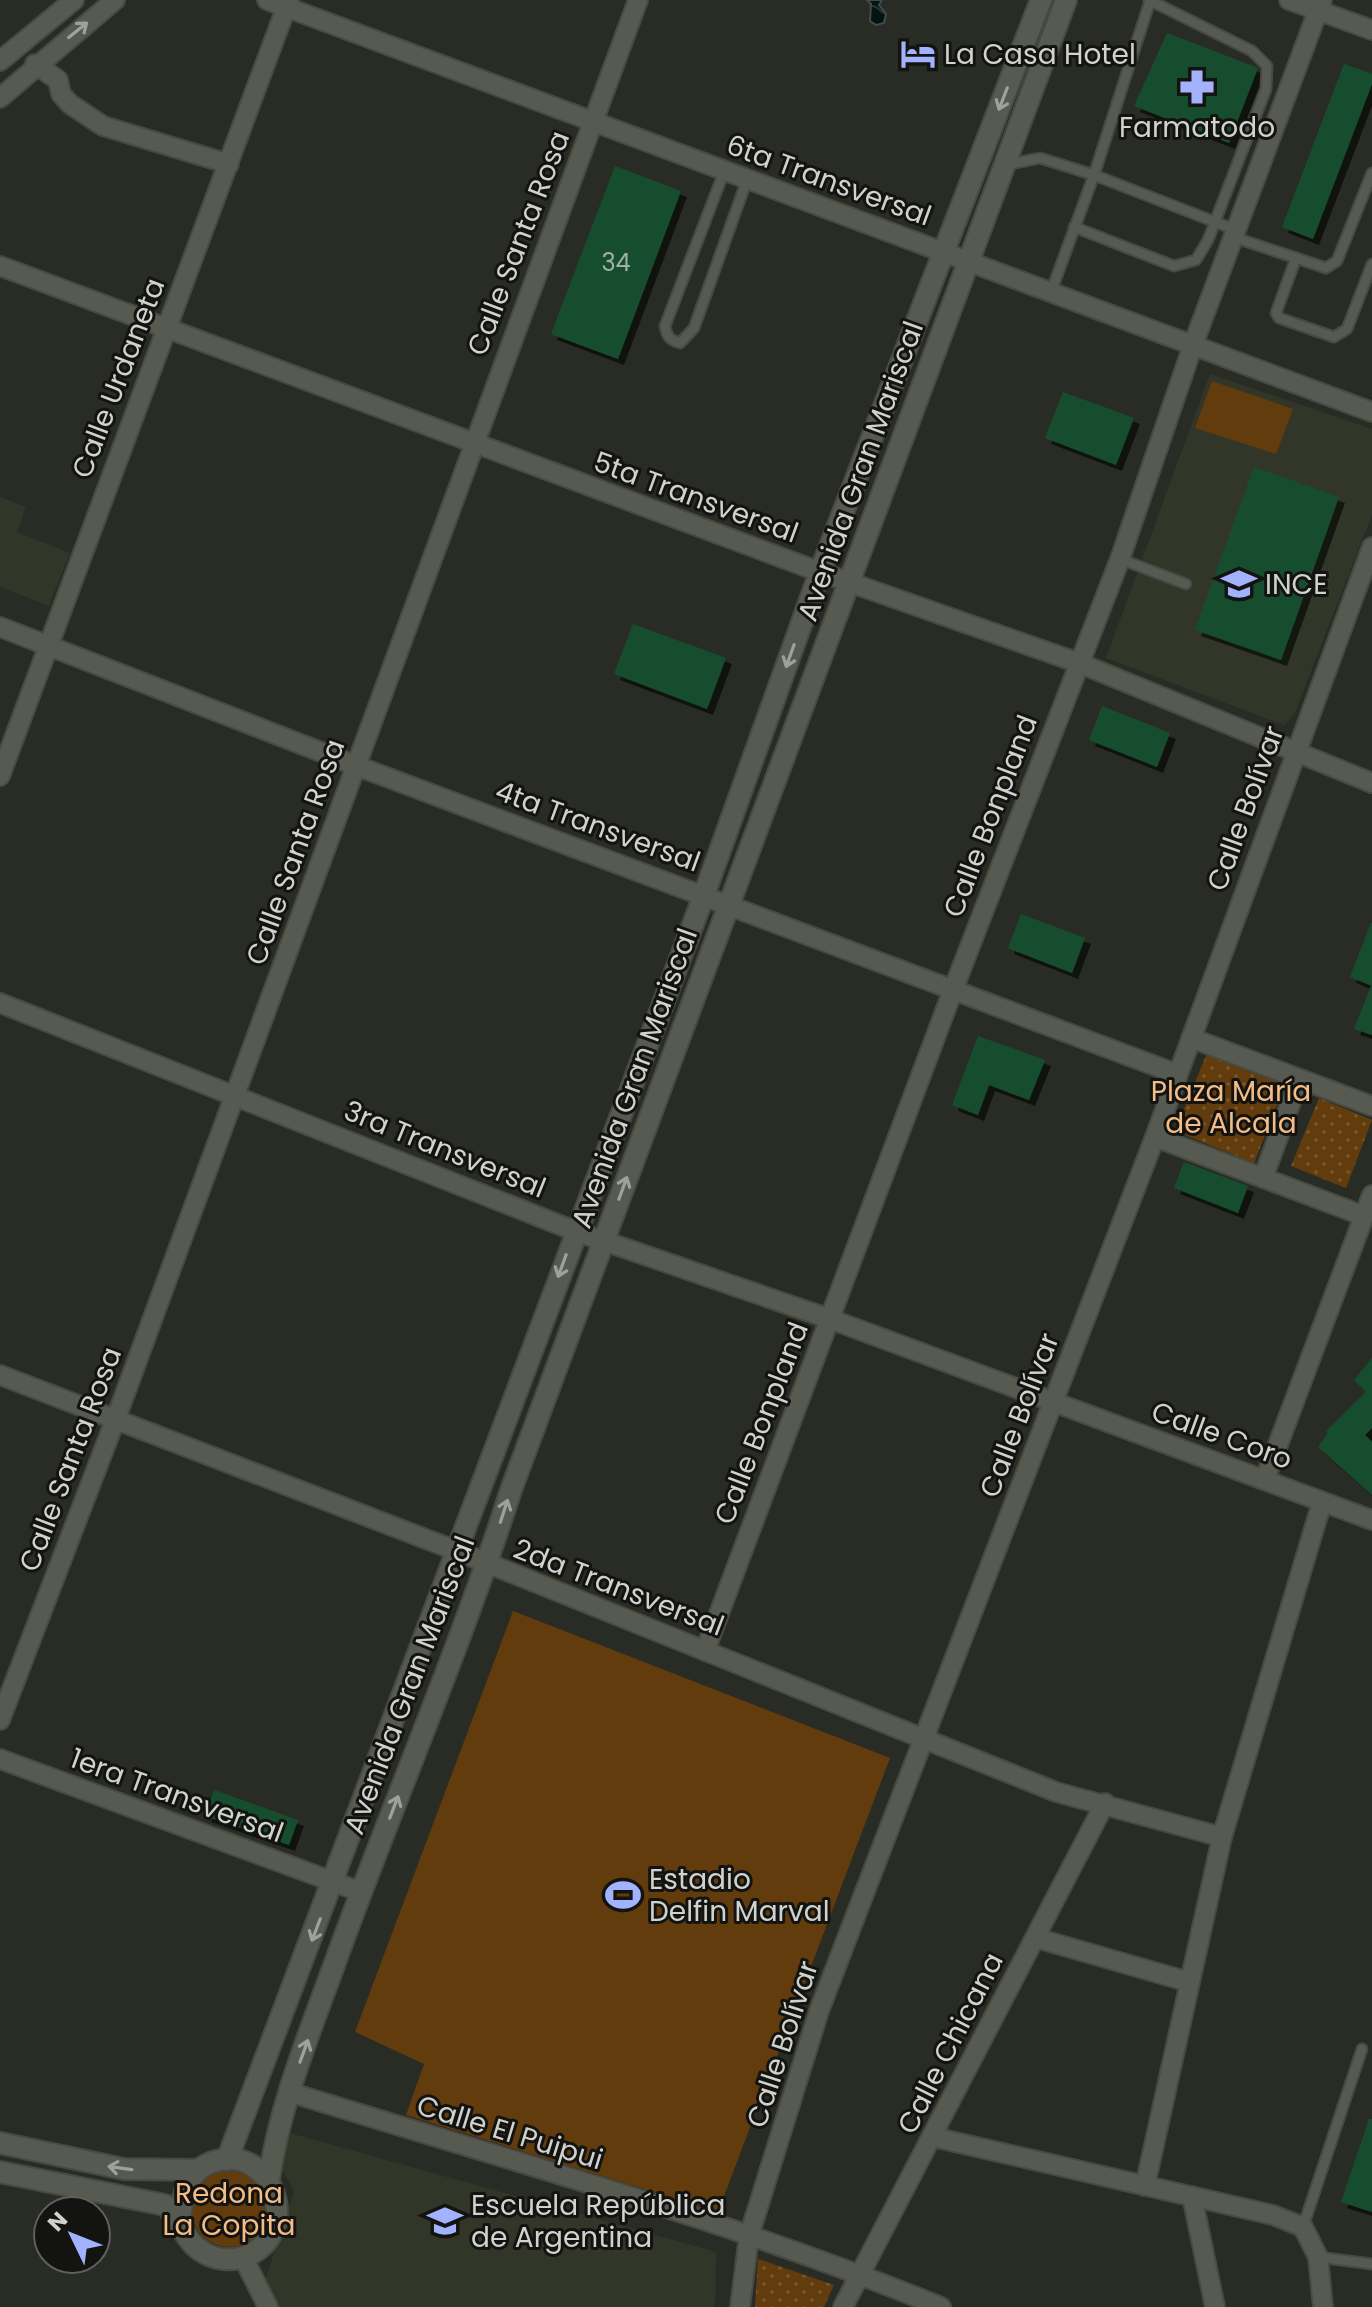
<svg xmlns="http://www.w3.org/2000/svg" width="1372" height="2307" font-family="Poppins,sans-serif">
	<defs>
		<pattern id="grass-dots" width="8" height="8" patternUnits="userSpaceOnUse" patternTransform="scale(2)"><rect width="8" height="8" fill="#633c0d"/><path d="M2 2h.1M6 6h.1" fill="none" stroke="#78572f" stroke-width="1.8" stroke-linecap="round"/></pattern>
		<pattern id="water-waves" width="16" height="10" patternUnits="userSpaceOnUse" patternTransform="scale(2)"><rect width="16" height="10" fill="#021311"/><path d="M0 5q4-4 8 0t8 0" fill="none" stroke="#263432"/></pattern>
		<filter id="shadow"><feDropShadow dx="6" dy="6" stdDeviation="0" flood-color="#0009"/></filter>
	</defs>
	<rect width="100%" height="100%" fill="#292c24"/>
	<g fill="#313629">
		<path d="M1210 374 1372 429V515L1294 715 1284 725 1106 658Z"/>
		<path d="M0 497 26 507 17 532 70 553 49 606 0 587Z"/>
		<path d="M290 2133 716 2252 715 2307H275L265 2281 294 2191 279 2164Z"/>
	</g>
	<g fill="url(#grass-dots)">
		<path d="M1208 1051 1286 1082 1254 1163 1175 1131Z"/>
		<path d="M1319 1098 1372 1120 1346 1188 1291 1166Z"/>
		<path d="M758 2259 834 2285 824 2307H755Z"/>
	</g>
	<g fill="#633c0d">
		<path d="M1212 381 1293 409 1276 454 1195 428Z"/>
		<path d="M513 1611 890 1758 718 2212 406 2115 424 2064 355 2032Z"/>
		<circle cx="229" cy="2209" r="38"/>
	</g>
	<path fill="url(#water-waves)" stroke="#404c49" stroke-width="2" d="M867 0H882L879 5 886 14 884 23 876 25 870 21 871 4Z"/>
	<g fill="#184e2f" filter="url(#shadow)">
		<path d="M1167 33 1258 68 1229 143 1134 106Z"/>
		<path d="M1344 64 1372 74V84L1313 239 1282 227Z"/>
		<path d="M615 166 681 191 618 359 551 334Z"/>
		<path d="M1063 392 1134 418 1116 465 1045 438Z"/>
		<path d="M1254 467 1339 497 1281 660 1195 630Z"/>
		<path d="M633 624 726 658 707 709 614 674Z"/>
		<path d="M1102 706 1170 733 1157 767 1089 740Z"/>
		<path d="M1021 914 1085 938 1072 973 1008 948Z"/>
		<path d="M1371 923H1372V986L1350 977Z"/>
		<path d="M1371 986H1372V1035L1354 1029Z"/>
		<path d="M978 1036 1045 1060 1029 1100 989 1085 978 1115 952 1105Z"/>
		<path d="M1184 1162 1248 1186 1238 1213 1174 1188Z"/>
		<path d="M1372 1358V1428L1365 1435 1372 1442V1495L1318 1447 1328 1433 1326 1431 1366 1392 1354 1380Z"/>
		<path d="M214 1790 298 1820 289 1845 205 1816Z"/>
		<path d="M1369 2119H1372V2212L1341 2202Z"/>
	</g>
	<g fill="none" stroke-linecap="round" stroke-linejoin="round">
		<g stroke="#474a43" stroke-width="13">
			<g id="lane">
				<path d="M1150 1 1094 175 1236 230"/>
				<path d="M1005 165 1040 158 1094 175 1051 292"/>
				<path d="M724 172 665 326C667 336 669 340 680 343L694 328 747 180"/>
				<path d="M1074 227 1174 266 1196 260 1208 240 1266 89 1267 66 1252 51 1149 0"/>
				<path d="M1233 237 1296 258 1276 313 1279 318 1334 337 1347 329 1372 264"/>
				<path d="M1296 258 1326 268 1337 261 1372 173"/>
				<path d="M1120 559 1186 584"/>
				<path d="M1303 2227 1362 2049"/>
				<path d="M1318 2257 1372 2264"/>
			</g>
		</g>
		<g stroke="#474a43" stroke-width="22">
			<g id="street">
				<path d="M267 0 1372 412"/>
				<path d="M1289 0 1372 30"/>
				<path d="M0 61 74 0"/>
				<path d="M35 64 58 80 61 94 70 104 103 126 229 164"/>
				<path d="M0 98 115 0"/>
				<path d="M0 266 820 572 1079 663 1372 783"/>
				<path d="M0 627 357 766 1177 1074"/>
				<path d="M0 776 289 0"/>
				<path d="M0 1003 575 1231 830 1319 1372 1520"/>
				<path d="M1191 1038 1372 1106"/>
				<path d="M1155 1137 1364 1216"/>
				<path d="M1263 1178 1299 1080"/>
				<path d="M0 1375 457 1551 1056 1792 1222 1837"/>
				<path d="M1265 1479 1372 1195"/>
				<path d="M705 1651 953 990 1120 559 1193 345 1322 0"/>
				<path d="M0 1720 116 1418 638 0"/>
				<path d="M0 1759 361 1892"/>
				<path d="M1036 1938 1189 1982"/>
				<path d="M289 2092C507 2160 730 2220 941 2307"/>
				<path d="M933 2137 1273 2215 1303 2227 1318 2257 1323 2307"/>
				<path d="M1145 2186 1222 1837 1322 1502"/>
				<path d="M1192 2196 1215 2307"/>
				<path d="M243 2257 268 2307"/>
				<path d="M740 2307 749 2236 819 2011 1155 1137 1372 547"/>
				<path d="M843 2307 1105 1803"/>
			</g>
		</g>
		<g stroke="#474a43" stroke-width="24">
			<g id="secondary">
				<path d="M0 2143 124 2169 198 2170"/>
				<path d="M227 2160 704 895 820 572 1041 0"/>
				<path d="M0 2172 165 2205C180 2219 184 2241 203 2252 215 2260 231 2261 244 2257 306 2234 272 2139 210 2163 186 2173 182 2197 180 2219"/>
				<path d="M269 2179C280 2103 310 2032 336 1960 393 1803 460 1649 511 1490L1066 0"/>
			</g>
		</g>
		<use href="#lane" stroke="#565a51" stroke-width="9"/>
		<use href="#street" stroke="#565a51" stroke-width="18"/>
		<use href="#secondary" stroke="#565a51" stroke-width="20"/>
	</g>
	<defs><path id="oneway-shaft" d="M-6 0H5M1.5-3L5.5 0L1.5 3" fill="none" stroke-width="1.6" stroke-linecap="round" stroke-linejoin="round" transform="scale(2)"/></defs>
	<g stroke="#9fa29b">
		<use href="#oneway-shaft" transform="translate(78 30) rotate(-39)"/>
		<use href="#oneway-shaft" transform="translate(1003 99) rotate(111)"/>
		<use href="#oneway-shaft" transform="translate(790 656) rotate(110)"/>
		<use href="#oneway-shaft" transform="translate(623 1188) rotate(-70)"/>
		<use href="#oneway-shaft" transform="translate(562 1266) rotate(110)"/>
		<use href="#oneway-shaft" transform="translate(504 1511) rotate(-72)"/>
		<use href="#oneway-shaft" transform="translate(394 1807) rotate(-69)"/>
		<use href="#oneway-shaft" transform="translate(316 1930) rotate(111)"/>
		<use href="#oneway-shaft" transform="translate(304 2051) rotate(-70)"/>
		<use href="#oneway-shaft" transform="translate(120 2168) rotate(-172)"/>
	</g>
	<defs>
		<g id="hotel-bare" transform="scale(2.76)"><path d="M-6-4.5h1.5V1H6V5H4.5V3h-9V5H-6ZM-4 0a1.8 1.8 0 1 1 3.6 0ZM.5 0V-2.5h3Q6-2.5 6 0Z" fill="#a2b2fd" stroke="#131411" stroke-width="2.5" paint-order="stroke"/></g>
		<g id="pharmacy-bare" transform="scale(2.76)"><path d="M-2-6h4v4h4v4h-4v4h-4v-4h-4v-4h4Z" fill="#a2b2fd" stroke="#131411" stroke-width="2.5" paint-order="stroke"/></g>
		<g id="university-bare" transform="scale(2.76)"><path d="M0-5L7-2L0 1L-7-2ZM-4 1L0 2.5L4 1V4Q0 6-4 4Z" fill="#a2b2fd" stroke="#131411" stroke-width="2.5" paint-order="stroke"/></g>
		<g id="stadium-bare" transform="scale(2.76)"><path d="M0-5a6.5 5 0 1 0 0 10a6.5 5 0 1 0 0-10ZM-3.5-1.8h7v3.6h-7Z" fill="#a2b2fd" stroke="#131411" stroke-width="2.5" paint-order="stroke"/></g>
		<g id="school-bare" transform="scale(2.76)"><path d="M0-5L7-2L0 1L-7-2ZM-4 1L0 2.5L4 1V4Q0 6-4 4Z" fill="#a2b2fd" stroke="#131411" stroke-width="2.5" paint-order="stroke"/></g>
	</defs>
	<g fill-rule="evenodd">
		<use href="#hotel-bare" x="918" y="54"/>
		<use href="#pharmacy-bare" x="1197" y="87"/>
		<use href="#university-bare" x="1239" y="584"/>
		<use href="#stadium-bare" x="623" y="1895"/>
		<use href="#school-bare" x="445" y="2221"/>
	</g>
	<g text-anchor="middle" stroke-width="6" stroke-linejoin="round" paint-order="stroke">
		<g font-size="24" fill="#a2b1a6">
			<text x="616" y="271">34</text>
		</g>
		<g font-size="28" fill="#d0d2cd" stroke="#131411" text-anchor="start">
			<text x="944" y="64">La Casa Hotel</text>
			<text x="1197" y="137" text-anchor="middle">Farmatodo</text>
			<text x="1265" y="594">INCE</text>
			<text x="649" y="1889">Estadio<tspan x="649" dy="32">Delfin Marval</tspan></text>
			<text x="471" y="2215">Escuela República<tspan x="471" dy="32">de Argentina</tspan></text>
		</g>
		<g font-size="28" fill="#d0d2cd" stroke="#131411">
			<text transform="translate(829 180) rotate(20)" y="10">6ta Transversal</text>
			<text transform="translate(518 243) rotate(-69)" y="10">Calle Santa Rosa</text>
			<text transform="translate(118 378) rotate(-69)" y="10">Calle Urdaneta</text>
			<text transform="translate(860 471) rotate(-70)" y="10">Avenida Gran Mariscal</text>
			<text transform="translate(696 497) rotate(20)" y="10">5ta Transversal</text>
			<text transform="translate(1245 808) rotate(-70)" y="10">Calle Bolívar</text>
			<text transform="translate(990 816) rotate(-69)" y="10">Calle Bonpland</text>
			<text transform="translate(598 826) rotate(20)" y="10">4ta Transversal</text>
			<text transform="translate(295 852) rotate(-70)" y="10">Calle Santa Rosa</text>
			<text transform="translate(634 1078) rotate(-70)" y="10">Avenida Gran Mariscal</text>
			<text transform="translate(445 1149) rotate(22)" y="10">3ra Transversal</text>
			<text transform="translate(1019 1415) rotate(-69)" y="10">Calle Bolívar</text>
			<text transform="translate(761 1423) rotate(-69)" y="10">Calle Bonpland</text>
			<text transform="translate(1222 1435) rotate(20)" y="10">Calle Coro</text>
			<text transform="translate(70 1459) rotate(-69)" y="10">Calle Santa Rosa</text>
			<text transform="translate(619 1587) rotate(21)" y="10">2da Transversal</text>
			<text transform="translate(409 1685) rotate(-69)" y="10">Avenida Gran Mariscal</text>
			<text transform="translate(177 1795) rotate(20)" y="10">1era Transversal</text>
			<text transform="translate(950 2043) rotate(-63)" y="10">Calle Chicana</text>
			<text transform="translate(782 2044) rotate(-72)" y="10">Calle Bolívar</text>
			<text transform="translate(510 2132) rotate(17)" y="10">Calle El Puipui</text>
		</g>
		<g font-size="28" fill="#f4bc86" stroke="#131411">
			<text x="1231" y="1101">Plaza María<tspan x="1231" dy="32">de Alcala</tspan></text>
			<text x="229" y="2203">Redona<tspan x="229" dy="32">La Copita</tspan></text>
		</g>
	</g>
	<g transform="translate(72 2235) rotate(313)"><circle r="38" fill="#131411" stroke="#5f605c" stroke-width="2"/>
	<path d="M0-6L14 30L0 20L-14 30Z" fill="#a2b2fd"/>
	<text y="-12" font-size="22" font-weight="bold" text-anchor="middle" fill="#d0d2cd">N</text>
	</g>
</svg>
